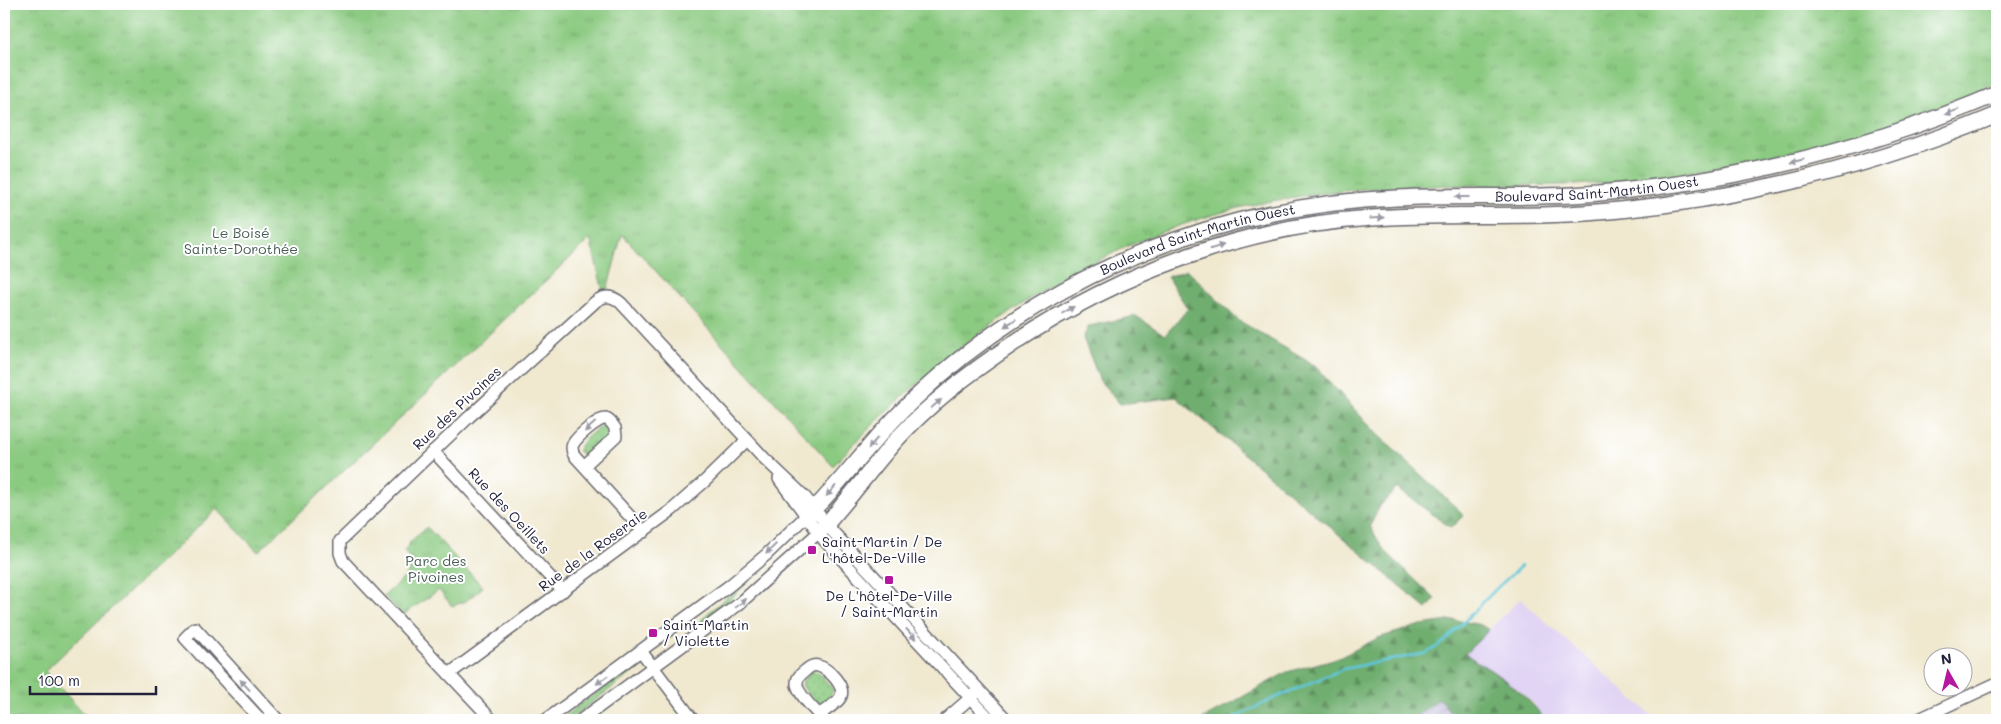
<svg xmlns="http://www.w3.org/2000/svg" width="2001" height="724" font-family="Mali,sans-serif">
	<defs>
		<pattern id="industrial-furrows" width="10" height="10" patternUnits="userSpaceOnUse" patternTransform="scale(1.25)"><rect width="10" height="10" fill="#c5c0db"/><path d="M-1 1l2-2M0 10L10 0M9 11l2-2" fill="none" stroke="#a9a5bd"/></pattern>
		<pattern id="grass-dots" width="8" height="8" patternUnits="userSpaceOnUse" patternTransform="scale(1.25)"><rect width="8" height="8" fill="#8bca81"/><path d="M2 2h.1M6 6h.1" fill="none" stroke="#78ad70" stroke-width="1.8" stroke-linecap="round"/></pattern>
		<pattern id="forest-firs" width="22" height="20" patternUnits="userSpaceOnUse" patternTransform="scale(1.25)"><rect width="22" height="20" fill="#70ae6f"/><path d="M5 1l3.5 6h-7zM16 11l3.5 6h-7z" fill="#5c8d5c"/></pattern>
		<pattern id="park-tufts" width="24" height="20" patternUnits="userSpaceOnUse" patternTransform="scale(1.25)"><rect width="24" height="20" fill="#8bca81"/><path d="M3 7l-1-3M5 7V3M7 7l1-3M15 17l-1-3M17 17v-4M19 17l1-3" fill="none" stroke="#78ad70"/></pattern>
	</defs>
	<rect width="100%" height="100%" fill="#fff"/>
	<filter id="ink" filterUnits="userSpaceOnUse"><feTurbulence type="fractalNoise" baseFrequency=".02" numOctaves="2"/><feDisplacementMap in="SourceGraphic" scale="10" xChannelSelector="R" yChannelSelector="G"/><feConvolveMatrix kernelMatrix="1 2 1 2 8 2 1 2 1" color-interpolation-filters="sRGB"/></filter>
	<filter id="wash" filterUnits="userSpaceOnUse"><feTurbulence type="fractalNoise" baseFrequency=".0096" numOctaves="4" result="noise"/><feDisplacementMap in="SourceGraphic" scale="20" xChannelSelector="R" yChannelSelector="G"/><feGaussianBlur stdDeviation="1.12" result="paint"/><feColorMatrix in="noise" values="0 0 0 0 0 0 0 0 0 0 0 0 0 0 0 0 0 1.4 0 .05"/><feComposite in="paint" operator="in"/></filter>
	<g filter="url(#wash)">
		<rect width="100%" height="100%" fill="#f0e9d0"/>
		<path fill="#e1d4f4" d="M1520 599 1657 720H1545L1533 703 1518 689 1464 654Z"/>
		<path fill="url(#industrial-furrows)" d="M1439 698 1457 720H1411Z"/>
		<g fill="url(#grass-dots)" stroke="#56765e">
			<path d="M605 426 609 429C609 439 593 453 584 456L581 454 578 450C581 442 596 427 605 426Z"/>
			<path d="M747 581 748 582 718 611 688 633 710 611Z"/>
			<path d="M636 664 639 668 568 720H559Z"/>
			<path d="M813 671 818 672 833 689 831 695 822 703 816 702C803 687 795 685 813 671Z"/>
		</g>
		<g fill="url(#forest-firs)" stroke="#496855">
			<path d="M1187 270 1238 320 1314 365 1377 434 1464 515 1451 528 1397 488 1380 506 1370 526 1383 549 1435 599 1427 609 1176 397 1120 404 1100 381 1083 338 1089 326 1136 316 1165 335 1188 309 1167 277Z"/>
			<path d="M1455 620 1481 625 1489 630 1465 654C1497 674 1523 689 1545 720H1457L1439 698 1411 720H1201L1287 672 1341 657 1378 638 1421 625Z"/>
		</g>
		<g fill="url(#park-tufts)" stroke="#56765e">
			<path d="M4 4H1997V83C1959 100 1919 116 1879 129 1831 145 1781 154 1731 164 1700 170 1668 177 1637 181 1551 189 1464 182 1377 188 1336 191 1293 196 1252 205 1088 241 945 345 833 466L622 234 607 290 603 291 590 239 258 552 217 509 45 671 89 720H4Z"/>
			<path d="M427 527 483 587 466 601 452 606 439 590 403 615 384 596 406 576 414 562 404 552 411 541Z"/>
		</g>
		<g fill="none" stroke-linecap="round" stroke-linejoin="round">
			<path stroke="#60c8dc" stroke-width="2.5" d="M1230 720 1275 698 1343 669 1427 653 1445 641 1498 587 1521 566"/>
		</g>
	</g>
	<g filter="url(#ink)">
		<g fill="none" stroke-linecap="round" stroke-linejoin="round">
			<g stroke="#6a686f" stroke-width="14">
				<g id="minor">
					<path d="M433 451 563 591"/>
					<path d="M584 466 616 436 615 428C613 425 610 420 606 419 599 417 577 437 573 444 571 448 572 451 574 455L644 532"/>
					<path d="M779 479 824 540 991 720"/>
					<path d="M641 651 693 720"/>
					<path d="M449 674 672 510 705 481 747 440"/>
					<path d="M819 715C825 710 836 704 840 698 847 687 828 668 818 666 813 664 809 667 805 671 801 674 797 677 797 683 796 692 817 713 824 720"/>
					<path d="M261 720 185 638 195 628 278 720"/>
					<path d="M492 720 343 561 340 553V541L469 417 595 302C604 295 612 295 621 303L765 459 804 496 832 531 1007 720"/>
					<path d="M546 720 729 586 766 555 806 516"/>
					<path d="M581 720 739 604 818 533"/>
					<path d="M945 720 976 693"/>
					<path d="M1917 720 1997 683"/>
				</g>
			</g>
			<g stroke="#6a686f" stroke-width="18">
				<g id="major">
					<path id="s1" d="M806 516 822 501C852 468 880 431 913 400 1002 314 1118 252 1238 221 1290 208 1343 200 1397 198 1455 195 1513 198 1572 195 1718 186 1862 151 1997 94"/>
					<path d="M818 533C847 503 870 469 898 438 929 404 975 369 1014 343 1120 273 1244 226 1372 218 1455 213 1537 219 1620 210 1750 197 1877 165 1997 115"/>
				</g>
			</g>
			<use href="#minor" stroke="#fff" stroke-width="11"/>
			<use href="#major" stroke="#fff" stroke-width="15"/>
		</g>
		<defs><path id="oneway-solid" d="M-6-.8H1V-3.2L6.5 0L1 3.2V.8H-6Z" transform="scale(1.25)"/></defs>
		<g fill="#9c9ca7">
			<use href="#oneway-solid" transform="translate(1952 112) rotate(160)"/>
			<use href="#oneway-solid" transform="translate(1797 161) rotate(166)"/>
			<use href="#oneway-solid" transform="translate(1462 197) rotate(-180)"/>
			<use href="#oneway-solid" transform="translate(1377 218) rotate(-3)"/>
			<use href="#oneway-solid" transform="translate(1217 247) rotate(-17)"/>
			<use href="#oneway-solid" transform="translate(1068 310) rotate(-30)"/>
			<use href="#oneway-solid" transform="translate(1010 323) rotate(147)"/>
			<use href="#oneway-solid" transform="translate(936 404) rotate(-40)"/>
			<use href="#oneway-solid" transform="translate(590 427) rotate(138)"/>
			<use href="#oneway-solid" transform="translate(873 443) rotate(131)"/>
			<use href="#oneway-solid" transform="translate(831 491) rotate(132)"/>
			<use href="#oneway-solid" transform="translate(771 549) rotate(136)"/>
			<use href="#oneway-solid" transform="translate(741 603) rotate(-39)"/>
			<use href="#oneway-solid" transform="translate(911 634) rotate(47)"/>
			<use href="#oneway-solid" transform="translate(602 680) rotate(144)"/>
			<use href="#oneway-solid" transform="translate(245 685) rotate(-133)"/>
		</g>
	</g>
	<g fill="#b5179e" stroke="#fff" stroke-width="2">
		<rect x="807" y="545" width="10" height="10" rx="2.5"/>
		<rect x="884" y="575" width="10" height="10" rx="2.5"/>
		<rect x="648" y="628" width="10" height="10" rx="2.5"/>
	</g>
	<g text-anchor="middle" stroke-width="4" stroke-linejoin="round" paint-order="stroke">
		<g font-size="14" fill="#22223b" stroke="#fff">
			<text dy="5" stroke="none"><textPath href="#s1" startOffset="894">Boulevard Saint-Martin Ouest</textPath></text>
			<text dy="5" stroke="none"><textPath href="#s1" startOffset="489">Boulevard Saint-Martin Ouest</textPath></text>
			<text transform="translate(457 408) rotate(-43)" y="5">Rue des Pivoines</text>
			<text transform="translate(509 511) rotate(47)" y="5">Rue des Oeillets</text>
			<text transform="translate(593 550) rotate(-36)" y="5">Rue de la Roseraie</text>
		</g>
		<g font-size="14" fill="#475d54" stroke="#fff">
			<text x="241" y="238">Le Boisé<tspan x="241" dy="16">Sainte-Dorothée</tspan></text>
			<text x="436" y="566">Parc des<tspan x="436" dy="16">Pivoines</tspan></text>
		</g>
		<g font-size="14" fill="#22223b" stroke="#fff" text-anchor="start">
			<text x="822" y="547">Saint-Martin / De<tspan x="822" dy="16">L'hôtel-De-Ville</tspan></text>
			<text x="889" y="601" text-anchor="middle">De L'hôtel-De-Ville<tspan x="889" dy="16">/ Saint-Martin</tspan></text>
			<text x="663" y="630">Saint-Martin<tspan x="663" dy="16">/ Violette</tspan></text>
		</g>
	</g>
	<rect width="2001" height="724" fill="none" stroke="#fff" stroke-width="20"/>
	<g transform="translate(1948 672) rotate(352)"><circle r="24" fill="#ffffff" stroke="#a7a7b1"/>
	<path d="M0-4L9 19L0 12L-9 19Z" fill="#b5179e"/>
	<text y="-8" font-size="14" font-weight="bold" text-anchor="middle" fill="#22223b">N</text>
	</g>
	<path d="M30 686v8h126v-8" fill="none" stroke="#22223b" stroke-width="2.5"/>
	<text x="38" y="686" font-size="15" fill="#22223b" stroke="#ffffff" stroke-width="4" paint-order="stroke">100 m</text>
</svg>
